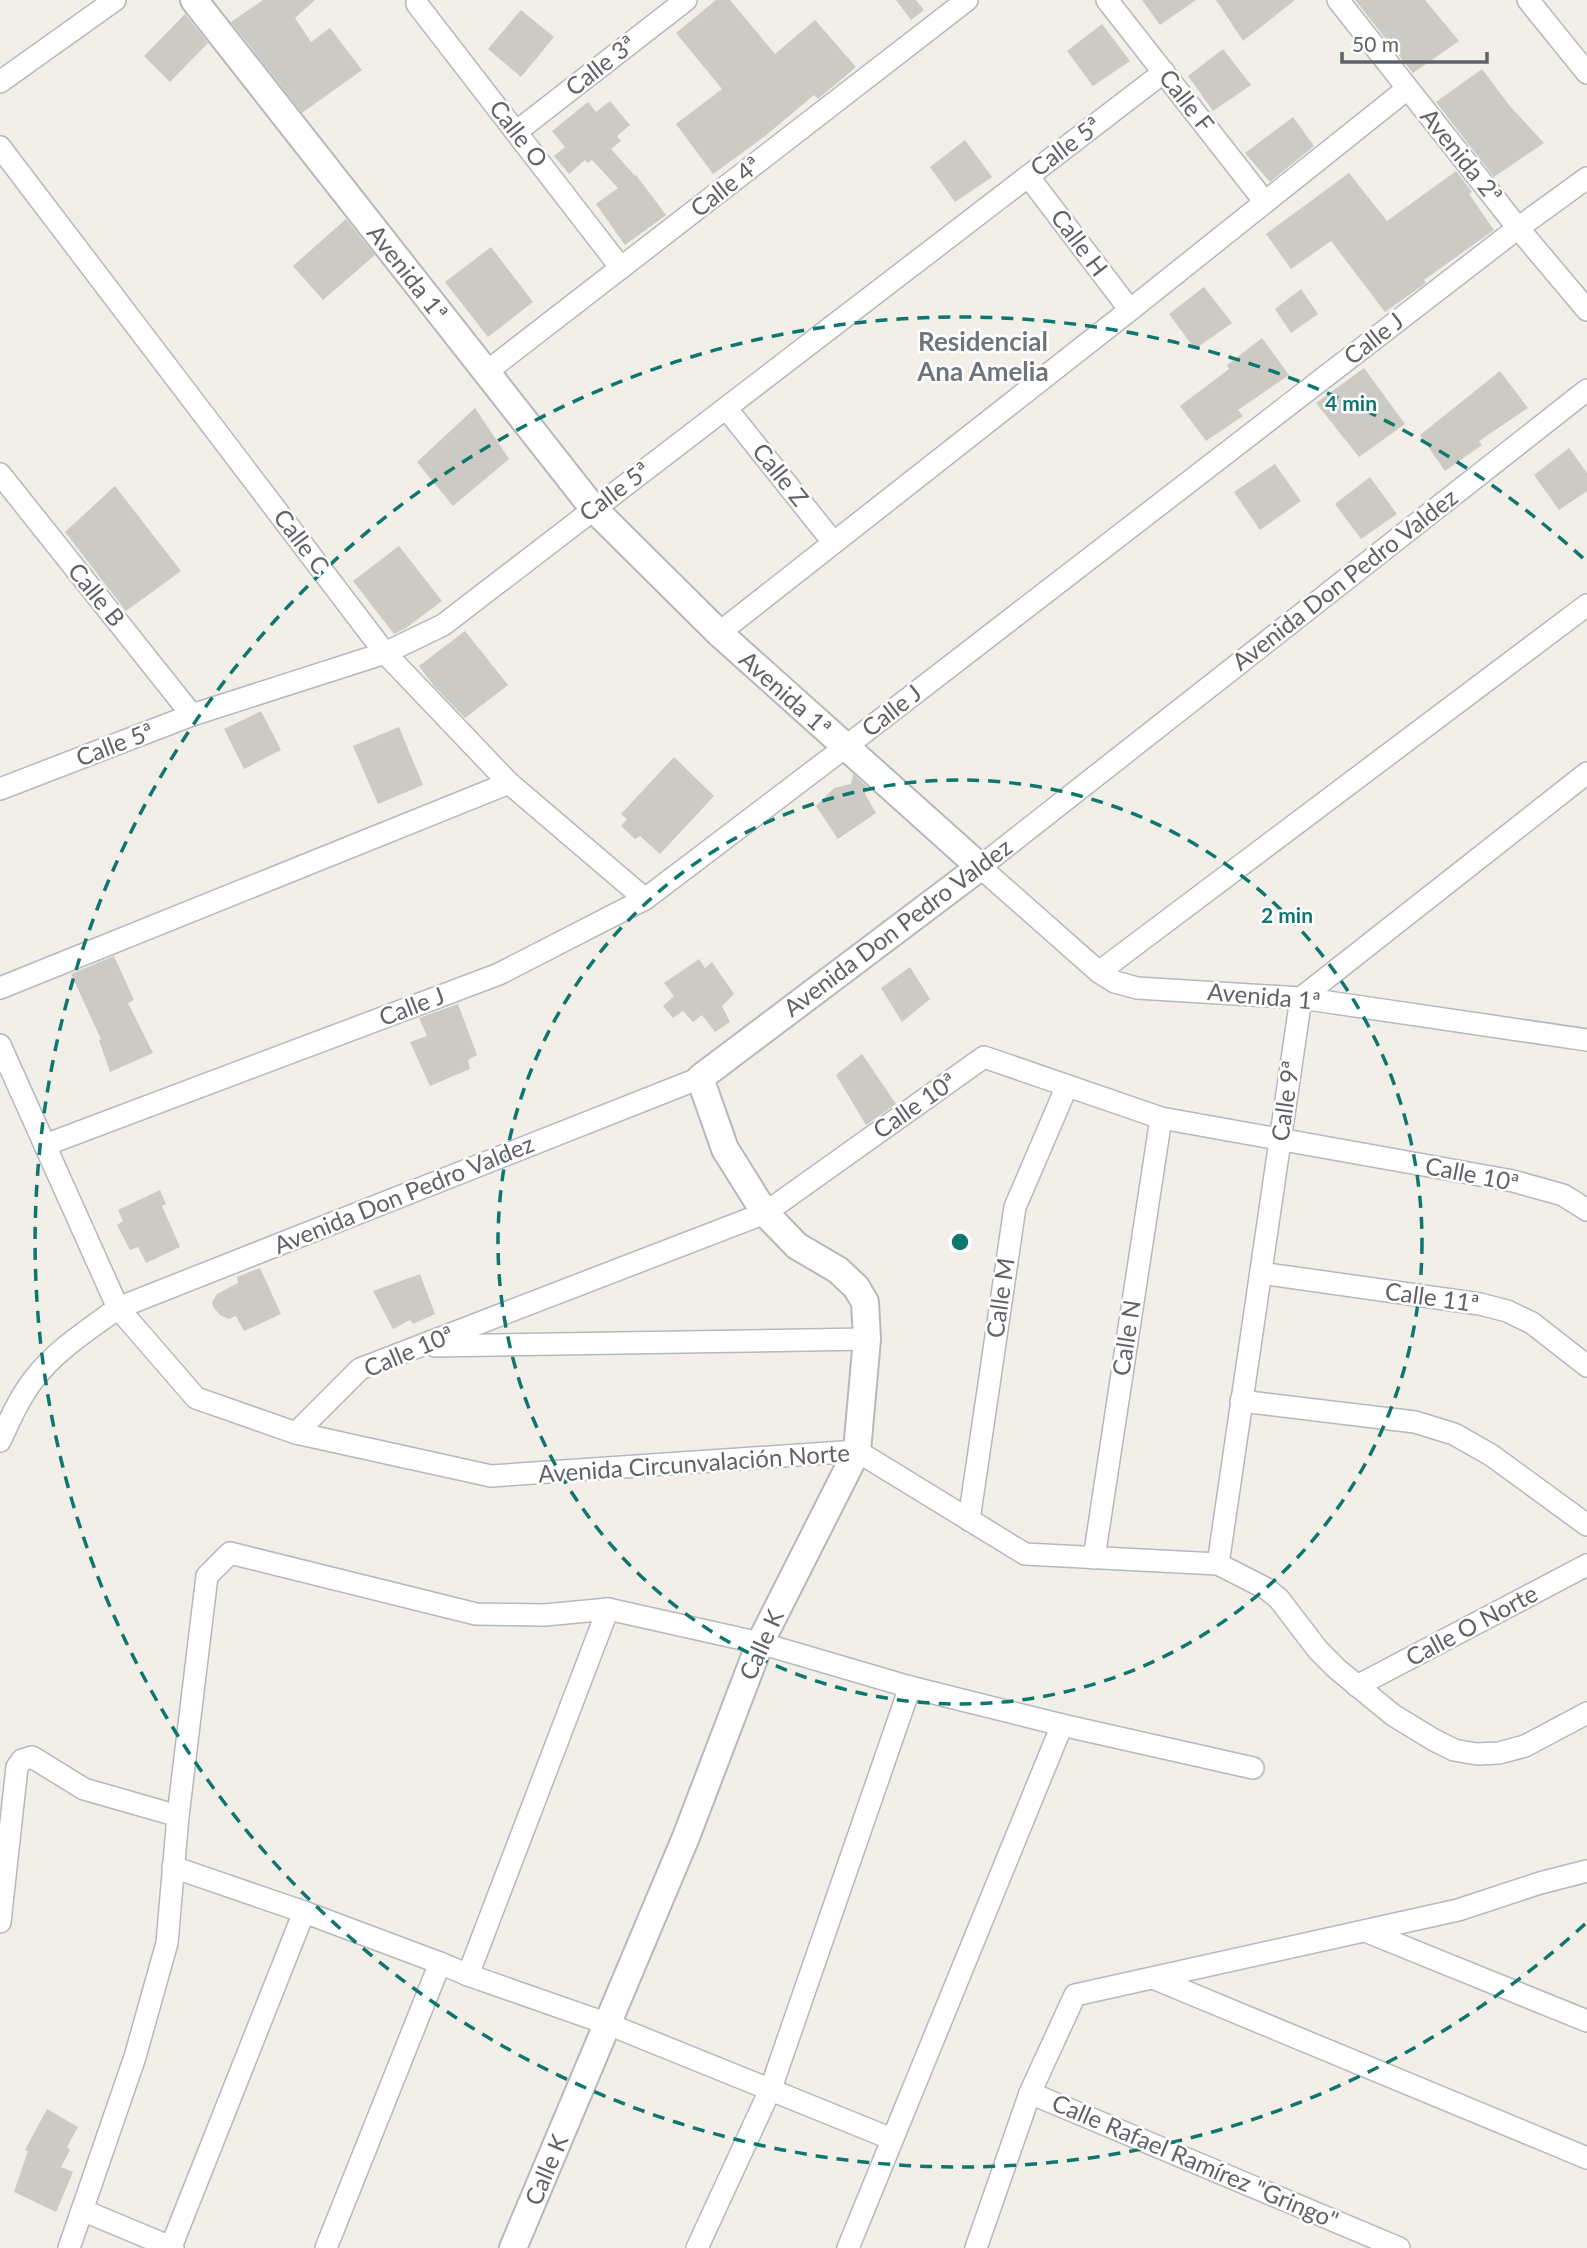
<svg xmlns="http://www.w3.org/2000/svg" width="1587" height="2248" font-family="Lato,sans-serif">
	<rect width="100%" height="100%" fill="#f1efe8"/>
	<g fill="#cccac5">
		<path d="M263 0H315L295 18 311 42 330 28 362 70 302 113 231 22Z"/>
		<path d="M716 0H730L775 54 815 20 856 67 818 99 814 95 764 137 713 174 676 124 722 89 676 33Z"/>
		<path d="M896 0H916L924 10 911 20Z"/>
		<path d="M1142 0H1196L1160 25Z"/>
		<path d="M1216 0H1295L1243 41Z"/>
		<path d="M1355 0H1425L1459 41 1413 73Z"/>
		<path d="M521 10 554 37 521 77 488 49Z"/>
		<path d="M185 14 208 43 170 82 144 56Z"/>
		<path d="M1102 24 1130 61 1093 86 1067 51Z"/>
		<path d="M1223 49 1251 85 1213 111 1188 76Z"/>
		<path d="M1482 69 1509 105 1544 143 1494 177 1436 102Z"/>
		<path d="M610 101 630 125 617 136 621 141 611 149 635 176 636 175 666 215 625 245 596 204 618 188 592 160 588 163 585 160 569 174 554 156 565 147 552 131 588 102 596 112Z"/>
		<path d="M1293 117 1314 146 1270 182 1245 153Z"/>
		<path d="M965 140 992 177 955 202 930 167Z"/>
		<path d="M1456 171 1472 192 1469 194 1494 230 1424 280 1426 283 1385 312 1331 241 1291 269 1266 234 1349 173 1387 221Z"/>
		<path d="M346 219 375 255 323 300 293 266Z"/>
		<path d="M491 247 533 302 488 337 445 282Z"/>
		<path d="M1204 287 1232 323 1195 349 1169 314Z"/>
		<path d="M1301 289 1318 314 1291 333 1275 309Z"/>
		<path d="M1262 338 1289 375 1238 410 1243 416 1206 441 1180 406 1229 369 1227 365Z"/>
		<path d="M1364 368 1405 424 1359 457 1316 403Z"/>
		<path d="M1500 371 1528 408 1479 441 1482 445 1445 471 1420 435Z"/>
		<path d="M475 408 509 459 453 506 417 462Z"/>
		<path d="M1569 448 1587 473V491L1559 510 1534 475Z"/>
		<path d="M1275 464 1301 501 1260 530 1234 492Z"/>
		<path d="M1370 477 1397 514 1361 539 1335 504Z"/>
		<path d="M115 486 181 571 126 611 65 532Z"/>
		<path d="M399 546 442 601 406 628 394 634 353 581Z"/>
		<path d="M465 631 508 685 465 718 434 686 419 666Z"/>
		<path d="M261 711 281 750 244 769 224 729Z"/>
		<path d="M399 727 423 785 378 804 353 746Z"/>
		<path d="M674 757 714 796 660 854 640 836 635 839 621 826 627 819 621 814Z"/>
		<path d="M853 774 867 787 865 794 876 813 838 839 816 806 834 788 851 784Z"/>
		<path d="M114 956 134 1000 128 1003 153 1053 110 1072 99 1040 101 1039 71 974Z"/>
		<path d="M699 959 705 968 712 962 734 994 722 1006 730 1022 715 1032 702 1015 693 1022 683 1011 673 1018 663 1006 674 996 664 983Z"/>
		<path d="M910 967 930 999 902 1022 881 988Z"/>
		<path d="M458 1004 477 1055 468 1060 470 1069 430 1086 410 1042 427 1036 419 1018Z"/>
		<path d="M862 1054 896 1104 866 1125 836 1075Z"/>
		<path d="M160 1190 166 1204 162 1206 180 1247 146 1263 138 1247 130 1250 117 1225 123 1221 118 1210Z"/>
		<path d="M260 1268 281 1314 244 1331 236 1316 229 1319 220 1315 213 1307 212 1302 217 1294 238 1283 237 1277Z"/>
		<path d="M420 1274 435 1314 413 1324 410 1320 393 1329 373 1291Z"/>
		<path d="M47 2109 78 2127 67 2147 70 2150 61 2167 73 2172 56 2212 14 2192 28 2151 25 2150Z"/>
	</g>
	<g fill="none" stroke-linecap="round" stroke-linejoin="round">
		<g stroke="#b5b8bc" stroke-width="24">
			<g id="minor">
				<path d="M417 0V4L621 268"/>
				<path d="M1107 0 1265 202"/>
				<path d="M1338 0 1518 228 1587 310"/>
				<path d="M1528 0 1587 73"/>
				<path d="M0 82 115 0"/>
				<path d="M516 132 686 0"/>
				<path d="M0 147 385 653 509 783 645 899"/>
				<path d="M1028 176 1130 310"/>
				<path d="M485 373 967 0"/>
				<path d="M1587 390 980 867 1099 972 1115 982 1137 988 1301 998 1587 1040"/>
				<path d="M726 408 833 542"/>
				<path d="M0 474 192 715"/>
				<path d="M719 633 1130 310 1407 89"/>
				<path d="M0 789 192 715 385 653 443 625 1164 72"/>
				<path d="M1099 972 1587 605"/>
				<path d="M0 988 509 783"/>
				<path d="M0 1045 118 1308 196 1398 296 1433 491 1476 857 1451 1025 1554 1218 1564 1267 1589 1279 1599 1318 1650 1337 1669 1393 1715 1434 1740 1454 1750 1477 1754 1499 1753 1525 1746 1587 1713"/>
				<path d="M45 1145 499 974 645 899 844 748 1518 228 1587 178"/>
				<path d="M1261 1273 1480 1304 1507 1311 1532 1323 1587 1366"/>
				<path d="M435 1346 867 1339"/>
				<path d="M1241 1401 1415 1422 1454 1434 1491 1455 1587 1525"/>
				<path d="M296 1433 360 1369 765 1213 984 1057 1161 1118 1513 1181 1563 1195 1587 1210"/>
				<path d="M0 1441C10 1420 19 1398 34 1379 56 1350 88 1330 118 1308L700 1078"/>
				<path d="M969 1520 1015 1207 1067 1086"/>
				<path d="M1094 1558 1161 1118"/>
				<path d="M1218 1564 1301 998 1587 773"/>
				<path d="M1357 1686 1587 1565"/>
				<path d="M910 1687 1062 1725 1253 1768"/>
				<path d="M173 1867 304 1912 440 1963 468 1975 608 2024 892 2139"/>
				<path d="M0 1922 17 1767 22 1760 32 1757 84 1789 178 1816"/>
				<path d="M1365 1931 1587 2021"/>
				<path d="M468 1975 608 1609"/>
				<path d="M1153 1978 1587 2158"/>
				<path d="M1030 2093 1399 2248"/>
				<path d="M82 2210 173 2248"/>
				<path d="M171 2247 304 1912"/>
				<path d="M69 2248 135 2057 167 1943 178 1816 207 1576 230 1553 476 1614 545 1615 608 1609 760 1643 910 1687 771 2088 697 2248"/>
				<path d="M326 2248 440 1963"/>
				<path d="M848 2248 1062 1725"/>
				<path d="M976 2248 1030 2093 1075 1995 1458 1910 1540 1883 1587 1871"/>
			</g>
		</g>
		<g stroke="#b5b8bc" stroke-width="30">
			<path id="tertiary" d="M194 0 593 508 719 633 980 867 700 1078 725 1149 765 1213 797 1246 838 1270 856 1287 865 1302 867 1339 857 1451 760 1643 686 1837 513 2248"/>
		</g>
		<use href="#minor" stroke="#fff" stroke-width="21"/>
		<use href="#tertiary" stroke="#fff" stroke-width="26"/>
	</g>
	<g fill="none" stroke="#0f766e" stroke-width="3.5" stroke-dasharray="12 9">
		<circle cx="960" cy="1242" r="462"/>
		<path d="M1585 1924A925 925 0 1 1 1585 560"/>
	</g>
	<g text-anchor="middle" stroke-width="5" stroke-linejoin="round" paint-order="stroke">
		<g font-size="24" fill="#5f6368" stroke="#fff">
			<text transform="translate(601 66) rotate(-38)" y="8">Calle 3ª</text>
			<text transform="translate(1186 101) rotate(52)" y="8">Calle F</text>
			<text transform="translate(518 134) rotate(52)" y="8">Calle O</text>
			<text transform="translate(1066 147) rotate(-37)" y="8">Calle 5ª</text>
			<text transform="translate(1461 156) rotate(51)" y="8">Avenida 2ª</text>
			<text transform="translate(726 187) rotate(-38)" y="8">Calle 4ª</text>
			<text transform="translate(1079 243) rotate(53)" y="8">Calle H</text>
			<text transform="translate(407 273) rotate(52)" y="8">Avenida 1ª</text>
			<text transform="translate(1374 339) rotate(-38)" y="8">Calle J</text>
			<text transform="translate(780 475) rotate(51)" y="8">Calle Z</text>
			<text transform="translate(615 492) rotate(-37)" y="8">Calle 5ª</text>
			<text transform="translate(301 542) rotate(53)" y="8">Calle C</text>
			<text transform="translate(1345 580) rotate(-38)" y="8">Avenida Don Pedro Valdez</text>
			<text transform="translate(96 595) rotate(51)" y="8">Calle B</text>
			<text transform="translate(785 694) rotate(42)" y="8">Avenida 1ª</text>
			<text transform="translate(892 711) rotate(-38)" y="8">Calle J</text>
			<text transform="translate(115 745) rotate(-21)" y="8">Calle 5ª</text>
			<text transform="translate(898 928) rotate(-37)" y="8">Avenida Don Pedro Valdez</text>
			<text transform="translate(1264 997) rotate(5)" y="8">Avenida 1ª</text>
			<text transform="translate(412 1007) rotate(-21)" y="8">Calle J</text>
			<text transform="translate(1286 1101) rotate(-82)" y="8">Calle 9ª</text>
			<text transform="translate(915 1106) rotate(-35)" y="8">Calle 10ª</text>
			<text transform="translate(1472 1175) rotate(11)" y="8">Calle 10ª</text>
			<text transform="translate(404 1195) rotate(-22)" y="8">Avenida Don Pedro Valdez</text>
			<text transform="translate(1001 1298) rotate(-82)" y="8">Calle M</text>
			<text transform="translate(1432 1298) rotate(8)" y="8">Calle 11ª</text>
			<text transform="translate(1127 1338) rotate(-81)" y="8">Calle N</text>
			<text transform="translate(409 1352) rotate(-23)" y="8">Calle 10ª</text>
			<text transform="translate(694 1464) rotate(-4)" y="8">Avenida Circunvalación Norte</text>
			<text transform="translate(1472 1626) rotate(-28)" y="8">Calle O Norte</text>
			<text transform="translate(762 1645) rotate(-66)" y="8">Calle K</text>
			<text transform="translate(1195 2162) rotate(23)" y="8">Calle Rafael Ramírez "Gringo"</text>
			<text transform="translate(547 2170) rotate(-67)" y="8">Calle K</text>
		</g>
		<g font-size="26" font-weight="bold" fill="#70757a" stroke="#fff">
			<text x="983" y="351">Residencial<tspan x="983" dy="30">Ana Amelia</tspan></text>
		</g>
	</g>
	<circle cx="960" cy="1242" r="10" fill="#0f766e" stroke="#fff" stroke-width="3.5"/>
	<g font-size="21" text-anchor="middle" font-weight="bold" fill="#0f766e" stroke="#fff" stroke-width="5" stroke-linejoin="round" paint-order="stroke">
		<text x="1351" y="411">4 min</text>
		<text x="1287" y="923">2 min</text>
	</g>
	<path d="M1342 52v10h145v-10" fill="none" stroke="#5f6368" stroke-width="3.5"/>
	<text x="1352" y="52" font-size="21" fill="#5f6368" stroke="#ffffff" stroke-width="5" paint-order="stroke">50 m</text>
</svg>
